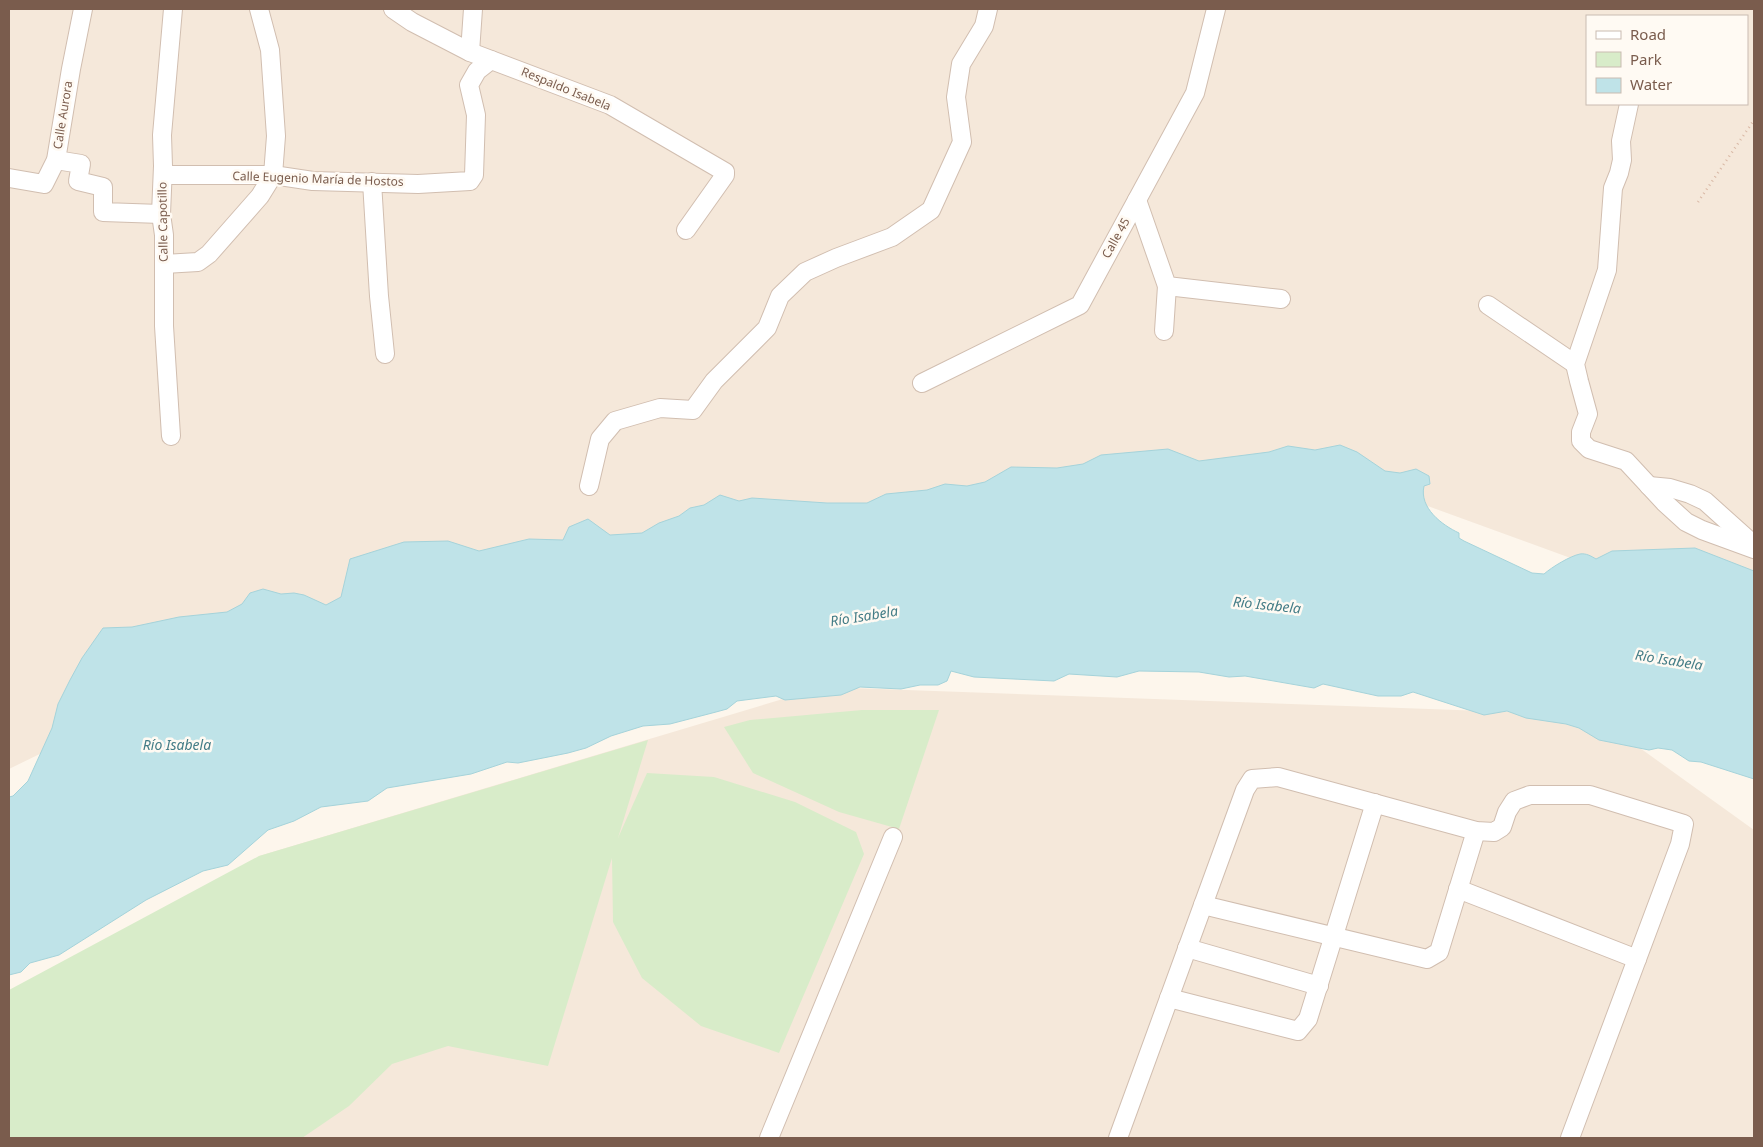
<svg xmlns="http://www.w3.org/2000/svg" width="1763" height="1147" font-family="'Noto Sans',sans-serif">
	<rect width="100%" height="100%" fill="#fdf6ec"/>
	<g fill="#f5e8da" fill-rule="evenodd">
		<path d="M9 9H1754V625L1329 470 308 623 9 769ZM1587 16H1747V104H1587Z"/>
		<path d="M823 687 1594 715 1754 830V1138H19L28 1121 259 856Z"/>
	</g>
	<g fill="#d8ecc9">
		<path d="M862 710H939L899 829 839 812 753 773 724 727 750 720Z"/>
		<path d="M648 740 618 838 647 773 714 777 795 802 856 832 864 854 779 1053 701 1026 642 978 613 922 612 858 548 1066 448 1046 392 1064 349 1106 302 1138H9V990L259 856Z"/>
	</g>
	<path fill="#bfe3e8" stroke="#a5d3da" d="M1340 445 1357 452 1385 471 1400 473 1416 469 1429 476 1430 484 1424 486C1419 508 1442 525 1459 533V538L1464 541 1532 573 1544 574C1552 567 1570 556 1580 554 1586 553 1591 556 1596 559L1612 551 1695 548 1754 571V779L1701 762 1689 761 1672 750 1658 748 1649 750 1599 740 1579 728 1566 724 1526 718 1507 711 1484 715 1413 692 1401 696H1378L1323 684 1314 688 1245 676 1229 677 1199 672 1139 671 1117 677 1069 674 1054 681 974 677 951 671 947 681 938 685H920L901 689 860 687 841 695 785 700 776 696 737 701 727 709 716 712 670 724 643 726 611 736 586 748 568 753 518 763 507 762 471 774 387 788 368 801 321 807 294 821 268 830 228 865 203 871 146 900 59 955 30 963 21 972 9 975V797L13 796 28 781 52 728 58 704 70 680 82 658 103 628 132 627 179 617 227 612 242 604 250 593 263 589 281 594 294 593 304 595 326 605 341 597 350 559 404 542 448 541 479 551 529 539 563 540 569 527 588 519 610 535 642 533 659 523 679 516 690 508 704 505 720 495 739 501 752 498 827 503H867L886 494 927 490 945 484 967 486 985 482 1011 467 1057 468 1083 464 1101 455 1168 449 1199 461 1269 452 1288 446 1315 450Z"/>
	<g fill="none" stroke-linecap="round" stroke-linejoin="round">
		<g stroke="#d1beb0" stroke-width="20">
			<g id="minor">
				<path d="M393 9 412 22 470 52 610 105 725 172V175L686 230"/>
				<path d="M470 52 473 9"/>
				<path d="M1629 104 1621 141 1622 160 1619 173 1613 188 1607 270 1575 364 1579 381 1588 414 1581 432V441L1589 449 1626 461 1664 502 1686 522 1702 530 1754 549"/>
				<path d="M56 160 81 164 78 181 103 187V212L161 214"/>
				<path d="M163 175H273L313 181 418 184 470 181 474 175 476 115 469 85 477 71 491 60"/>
				<path d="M9 178 44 184 56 160 71 69 83 9"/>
				<path d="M372 182 379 296 385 354"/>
				<path d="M1137 200 1167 286 1281 299"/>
				<path d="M164 264 198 262 209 254 260 196 273 175 276 136 270 50 259 9"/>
				<path d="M1488 305 1575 364"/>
				<path d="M1164 331 1167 286"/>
				<path d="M922 383 1080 305 1195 93 1216 9"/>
				<path d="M171 436 164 326V235L161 214 163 166 162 135 173 9"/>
				<path d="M589 486 600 439 615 421 660 408 693 410 714 381 767 328 780 296 805 272 836 258 892 237 931 210 962 142 956 97 961 64 984 26 988 9"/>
				<path d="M1649 486 1670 488 1690 494 1705 501 1754 545"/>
				<path d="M1458 889 1637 959"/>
				<path d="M1203 905 1427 959 1439 952 1476 831"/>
				<path d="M1187 948 1319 986"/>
				<path d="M1169 998 1298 1031 1308 1019 1375 803"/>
				<path d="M769 1138 893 837"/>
				<path d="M1118 1138 1245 790 1252 779 1278 777 1476 831 1494 832 1502 827 1507 812 1514 801 1530 795H1590L1684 824 1680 844 1570 1138"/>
			</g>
		</g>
		<path stroke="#d9b8a5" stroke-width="2.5" stroke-dasharray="1 4" stroke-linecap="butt" d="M1698 202 1754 120"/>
		<use href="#minor" stroke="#fff" stroke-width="18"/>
	</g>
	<g text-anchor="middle" stroke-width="5" stroke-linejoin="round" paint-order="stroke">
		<g font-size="12" fill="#7a5c4d" stroke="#fffaf3">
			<text transform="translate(566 89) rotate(22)" y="4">Respaldo Isabela</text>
			<text transform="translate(63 115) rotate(-81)" y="4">Calle Aurora</text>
			<text transform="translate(318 179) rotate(2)" y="4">Calle Eugenio María de Hostos</text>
			<text transform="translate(163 222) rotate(-91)" y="4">Calle Capotillo</text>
			<text transform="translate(1116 238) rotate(-61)" y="4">Calle 45</text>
		</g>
		<g font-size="14" font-style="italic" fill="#437c86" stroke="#fffaf3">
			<text transform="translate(1267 605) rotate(6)" y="5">Río Isabela</text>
			<text transform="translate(864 616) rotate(-9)" y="5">Río Isabela</text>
			<text transform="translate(1669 660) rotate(9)" y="5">Río Isabela</text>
			<text x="177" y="750">Río Isabela</text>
		</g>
	</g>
	<rect width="1763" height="1147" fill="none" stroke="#7a5c4d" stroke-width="20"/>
	<rect x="1586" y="15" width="162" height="90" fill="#fffaf3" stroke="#cabbb1"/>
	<rect x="1596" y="31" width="25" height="8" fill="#ffffff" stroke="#cabbb1"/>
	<text x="1630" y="40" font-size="15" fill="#7a5c4d">Road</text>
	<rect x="1596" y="52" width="25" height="15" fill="#d8ecc9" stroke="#cabbb1"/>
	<text x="1630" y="65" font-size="15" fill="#7a5c4d">Park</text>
	<rect x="1596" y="78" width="25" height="15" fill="#bfe3e8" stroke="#cabbb1"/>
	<text x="1630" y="90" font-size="15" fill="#7a5c4d">Water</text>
</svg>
